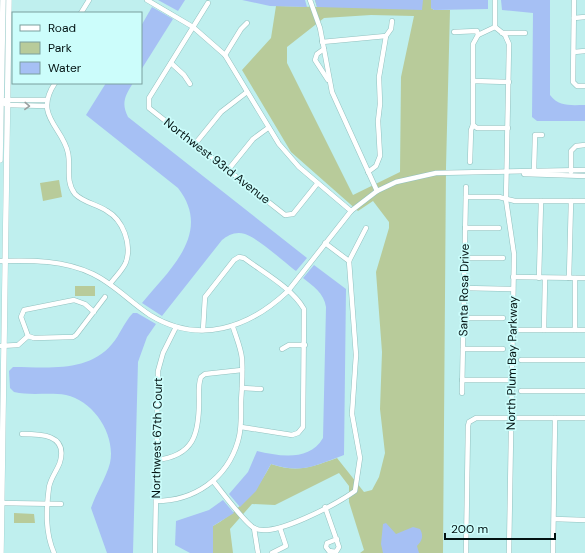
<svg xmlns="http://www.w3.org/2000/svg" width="585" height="553" font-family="'DM Sans',sans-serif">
	<rect width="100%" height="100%" fill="#bfefee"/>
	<g fill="#b8cb9a" fill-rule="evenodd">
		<path d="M315 0H431V8L434 10H450L446 167 443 553H360L364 550 349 502V486L339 473 275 505 252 504 230 529 233 553H213V526C239 511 257 491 271 464 298 473 311 467 337 458L364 492 372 490 379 477 385 453 380 409 382 352 376 272 389 228V222L373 201 358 211 291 152 242 70 271 38 276 6 317 7ZM371 15 414 16 401 77 400 172 353 195 287 63V47L324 18Z"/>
		<path d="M59 180 62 197 43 201 40 183Z"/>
		<rect x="75" y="286" width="20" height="10"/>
		<path d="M14 513 34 514 35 523H14Z"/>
	</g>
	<g fill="#a6c0f4">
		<path d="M158 0H185L178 11Z"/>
		<path d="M242 0H305L307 7 270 6Z"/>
		<path d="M315 0H423L422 10 317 7Z"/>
		<path d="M431 0H488V9L434 10 431 8Z"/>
		<path d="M501 0H550V95C559 107 571 105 585 105V121H537L532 117 533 13 502 10Z"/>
		<path d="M152 7 173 19 141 70V26Z"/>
		<path d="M106 83H133C125 96 121 103 128 117L307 258 296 271C284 262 258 238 245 234 236 231 228 235 222 240L162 316 142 303C169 270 213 233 178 188L86 115Z"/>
		<path d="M314 265 346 289 344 455C314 466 302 474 271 464L256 491 240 507 229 494 248 472 257 451C279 456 309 462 323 438L326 307C324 293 313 286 303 278Z"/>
		<path d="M133 313H137L156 324 147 337 138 362 133 553H107L91 508C96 493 106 478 110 463 116 435 94 401 66 395 49 392 31 396 14 392L10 388 9 371 13 367C47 367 88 373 112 344 120 335 124 322 133 313Z"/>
		<path d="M223 500 234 513 213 526V553H190L175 545 176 521 209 510Z"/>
		<path d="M386 523 396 534 413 527 420 529C424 536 422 541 417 546L419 553H383L381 544 383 524Z"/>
	</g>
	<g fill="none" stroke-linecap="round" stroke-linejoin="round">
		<g stroke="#92c1bf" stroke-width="5.5">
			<g id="minor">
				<path d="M147 0 193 27 225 55 279 144 299 167 351 211"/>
				<path d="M310 0 320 28 332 92 377 191"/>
				<path d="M574 0 573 82 577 86H585"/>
				<path d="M208 3 149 98V108L285 215 293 214 317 184"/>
				<path d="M81 13 89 0"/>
				<path d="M574 18 585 17"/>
				<path d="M495 27 505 35 509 44 506 200 514 254 509 553"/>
				<path d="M495 27V0"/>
				<path d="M454 32 477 31 478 35"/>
				<path d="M502 33H525"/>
				<path d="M322 42 386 36"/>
				<path d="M324 49 317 54 315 60 328 80"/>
				<path d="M574 52 585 51"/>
				<path d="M225 55 241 29 247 23"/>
				<path d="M171 63 184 75 190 84"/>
				<path d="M473 81 509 82"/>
				<path d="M55 83C33 116 63 127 68 153 71 167 65 181 75 194 84 203 97 204 107 211 123 220 132 244 126 262 123 270 115 277 110 284"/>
				<path d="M5 100H47"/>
				<path d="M1 102 7 105 47 106"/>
				<path d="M473 125 477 128H508"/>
				<path d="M195 144 221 112 247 92"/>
				<path d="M470 162 471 130 473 125V44L478 35 495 27"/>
				<path d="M228 170 253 139 268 128"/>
				<path d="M534 171 535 135H542"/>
				<path d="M368 172 376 166 380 156 378 121 380 104 379 77 386 36 391 29 392 21"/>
				<path d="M571 172V151L576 146 585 145"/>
				<path d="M524 174 585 176"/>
				<path d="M466 197H499L515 201H585"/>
				<path d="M465 228H499"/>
				<path d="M325 243 349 261"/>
				<path d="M464 258H503"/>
				<path d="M0 261C31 260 64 260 93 274 114 284 130 302 150 315 199 345 249 328 288 291L351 211 377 191 396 182 436 173 585 170"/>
				<path d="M513 277 585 278"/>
				<path d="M539 278 541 201"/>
				<path d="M569 278 571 201"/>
				<path d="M464 288 513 289"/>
				<path d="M94 312 85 304 74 300 24 310 21 317 28 336 34 338 73 337 76 335 105 297"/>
				<path d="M464 318H503"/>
				<path d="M203 330 205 297 234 260 239 257 244 258C264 273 292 288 304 309L303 427 298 433 292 435 241 427"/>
				<path d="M512 330H585"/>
				<path d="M544 330 545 278"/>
				<path d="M575 330V278"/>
				<path d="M0 346 18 345 28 336"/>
				<path d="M282 349 289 345H305"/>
				<path d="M463 349H503"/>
				<path d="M521 360H585"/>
				<path d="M462 380H511"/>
				<path d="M242 388 261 389"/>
				<path d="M521 391H585"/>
				<path d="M462 393 466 187"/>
				<path d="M22 434C40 434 68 434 60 462 57 471 51 477 49 487 46 510 45 532 54 553"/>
				<path d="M156 460C194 456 199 434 199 401 199 393 198 384 201 377L205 374 242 370"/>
				<path d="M213 481C222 492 244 522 254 528 273 539 338 503 355 491L360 458 352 414 356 355 349 261 366 228"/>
				<path d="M156 501C194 501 227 479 238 441 242 428 241 415 241 402 242 388 243 373 242 359 241 348 236 337 233 327"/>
				<path d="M0 503 61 504"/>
				<path d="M325 507 339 547 336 552 329 551 326 547 327 543 337 539"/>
				<path d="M554 519 585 520"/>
				<path d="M254 528 258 553"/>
				<path d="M155 553 158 371 163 353 176 327"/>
				<path d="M272 553 286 546 280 528"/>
				<path d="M466 553 468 426 469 422 476 418H585"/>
				<path d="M553 553 555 418"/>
			</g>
		</g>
		<g stroke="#92c1bf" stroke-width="6">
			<g id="major">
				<path d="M0 160 3 0"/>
				<path d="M1 553 9 0"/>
			</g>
		</g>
		<use href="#minor" stroke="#fff" stroke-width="4.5"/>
		<use href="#major" stroke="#fff" stroke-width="5.5"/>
	</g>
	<defs><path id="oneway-chevron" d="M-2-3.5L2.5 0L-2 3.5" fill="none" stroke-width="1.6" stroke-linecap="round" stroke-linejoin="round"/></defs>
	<use stroke="#9aa0a0" href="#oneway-chevron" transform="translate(27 106) rotate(2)"/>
	<g text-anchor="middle" stroke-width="3.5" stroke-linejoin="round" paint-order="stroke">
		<g font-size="12" fill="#021212" stroke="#ccfdfb">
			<text transform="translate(217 161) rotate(38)" y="4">Northwest 93rd Avenue</text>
			<text transform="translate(464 290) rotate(-89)" y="4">Santa Rosa Drive</text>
			<text transform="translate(512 363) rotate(-89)" y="4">North Plum Bay Parkway</text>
			<text transform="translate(157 438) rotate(-89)" y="4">Northwest 67th Court</text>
		</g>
	</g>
	<rect x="12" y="12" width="130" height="72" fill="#ccfdfb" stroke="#7b9f9e"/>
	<rect x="20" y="25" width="20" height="6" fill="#ffffff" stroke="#7b9f9e"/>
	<text x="48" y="32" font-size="12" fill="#021212">Road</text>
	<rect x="20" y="42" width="20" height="12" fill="#b8cb9a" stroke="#7b9f9e"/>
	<text x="48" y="52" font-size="12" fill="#021212">Park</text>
	<rect x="20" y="62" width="20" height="12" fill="#a6c0f4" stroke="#7b9f9e"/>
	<text x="48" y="72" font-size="12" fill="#021212">Water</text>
	<path d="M445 533v6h110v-6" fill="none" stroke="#021212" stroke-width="2"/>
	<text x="451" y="533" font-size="12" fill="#021212" stroke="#ccfdfb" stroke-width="3" paint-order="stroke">200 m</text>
</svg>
